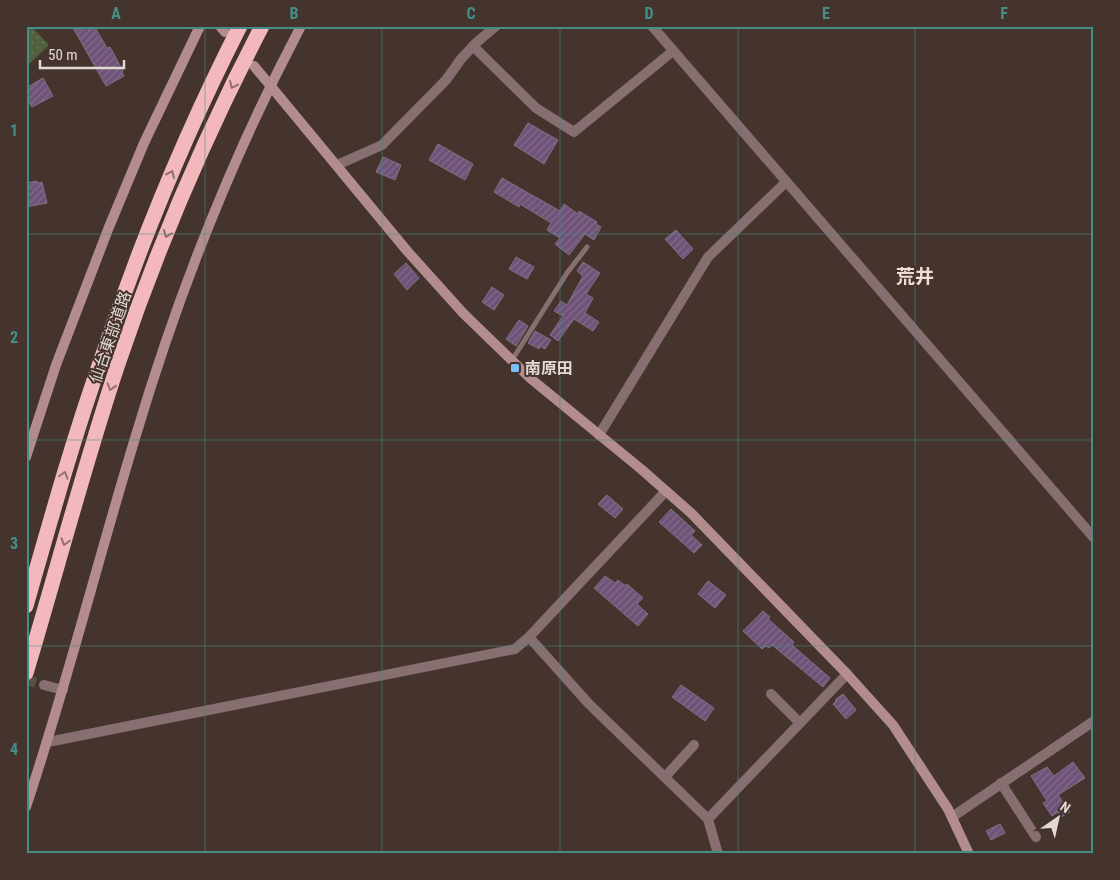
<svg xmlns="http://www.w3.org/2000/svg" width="1120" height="880" font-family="'Roboto Condensed','Noto Sans JP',sans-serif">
	<defs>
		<pattern id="green-dots" width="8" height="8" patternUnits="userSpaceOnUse" patternTransform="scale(1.25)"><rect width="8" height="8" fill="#51603d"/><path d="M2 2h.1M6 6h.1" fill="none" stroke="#6a7658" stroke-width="1.8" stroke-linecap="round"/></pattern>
		<pattern id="building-hatch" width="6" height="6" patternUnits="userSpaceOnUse" patternTransform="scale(1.25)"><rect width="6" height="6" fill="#6e5278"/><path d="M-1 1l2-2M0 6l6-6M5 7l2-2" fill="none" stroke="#836a8a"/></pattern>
	</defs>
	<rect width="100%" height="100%" fill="#44342d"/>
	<path fill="url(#green-dots)" d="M26 26H31L49 45 26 67Z"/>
	<g fill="url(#building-hatch)" stroke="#7c7281">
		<path d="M72 26H94L107 48 110 47 123 71 122 72 124 76 106 86Z"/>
		<path d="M43 78 53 96 32 107 26 97V88Z"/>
		<path d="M528 123 558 140 544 164 514 145Z"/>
		<path d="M438 144 473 164 465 180 429 160Z"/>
		<path d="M383 157 401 165 395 180 376 172Z"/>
		<path d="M502 178 560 211 564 204 578 214 579 211 597 222 596 224 601 227 594 240 585 234 569 255 555 244 560 238 547 230 551 223 520 204 519 207 494 192Z"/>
		<path d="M37 181V183L42 182 47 203 26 207V183Z"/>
		<path d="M676 230 693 249 683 259 665 239Z"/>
		<path d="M516 257 534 267 527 279 509 269Z"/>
		<path d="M583 262 600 273 586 294 593 298 585 313 599 322 593 331 574 319 558 341 550 335 563 316 554 311 561 301 567 305 583 276 577 271Z"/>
		<path d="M406 263 419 278 407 290 394 274Z"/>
		<path d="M492 287 504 295 494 310 482 302Z"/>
		<path d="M519 320 528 326 516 346 506 339Z"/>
		<path d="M535 331 551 340 545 349 540 346 539 349 528 343Z"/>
		<path d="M607 495 623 509 615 518 598 504Z"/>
		<path d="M671 509 695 531 691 535 702 545 694 553 659 522Z"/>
		<path d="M605 576 615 583 618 580 626 586 627 584 643 598 637 604 648 614 638 626 594 588Z"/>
		<path d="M708 581 726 595 715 608 698 594Z"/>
		<path d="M763 611 770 617 768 619 794 642 792 645 830 678 823 687 772 645 769 648 766 646 762 649 743 631Z"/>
		<path d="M681 685 714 708 705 721 672 697Z"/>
		<path d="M843 694 856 710 846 719 833 704 836 701 835 700Z"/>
		<path d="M1073 762 1085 778 1058 795 1070 812 1061 817 1058 812 1052 816 1043 803 1047 801 1031 776 1047 767 1054 776Z"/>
		<path d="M1000 824 1005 833 991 840 986 831Z"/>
	</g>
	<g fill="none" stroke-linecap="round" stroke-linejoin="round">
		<path stroke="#5c4d46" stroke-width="10" stroke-dasharray="10 5" stroke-linecap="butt" d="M26 680 44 685"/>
		<path stroke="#876e70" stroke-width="5" d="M512 360 567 273 587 247"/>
		<g stroke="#876e70" stroke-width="10">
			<path d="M652 26 1094 538"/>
			<path d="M473 46 536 108 574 132 673 51"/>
			<path d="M337 165 382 145 446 80 461 59 476 43 496 26"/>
			<path d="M599 435 708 257 786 182"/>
			<path d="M666 491 529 637 589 704 708 819 847 674"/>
			<path d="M44 685 63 690"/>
			<path d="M771 694 800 723"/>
			<path d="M48 742 515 649 529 637"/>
			<path d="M665 777 694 745"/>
			<path d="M1001 783 1036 837"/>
			<path d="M952 817 1094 721"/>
			<path d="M708 819 718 854"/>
		</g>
		<g stroke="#b38c8f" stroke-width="10">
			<path d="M220 26 225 32"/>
			<path d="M254 66 408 252 463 313 530 378 641 469 691 513 847 674 893 725 948 809 969 854"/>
			<path d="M26 457 56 365 109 227 144 143 200 26"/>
			<path d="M26 807C67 684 98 559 136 435 178 294 232 157 301 26"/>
		</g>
		<g stroke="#f3b8bc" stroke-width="15">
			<path d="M26 606C50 522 73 439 102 357 140 244 186 132 240 26"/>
			<path d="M26 673C57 570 84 466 118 364 157 248 206 134 262 26"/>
		</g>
	</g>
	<defs><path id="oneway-chevron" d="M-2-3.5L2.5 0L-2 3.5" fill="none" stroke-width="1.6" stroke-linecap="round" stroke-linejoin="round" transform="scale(1.25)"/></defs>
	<g stroke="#936f6d">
		<use href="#oneway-chevron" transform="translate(233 85) rotate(115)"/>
		<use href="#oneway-chevron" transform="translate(171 174) rotate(-66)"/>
		<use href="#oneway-chevron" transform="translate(167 234) rotate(112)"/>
		<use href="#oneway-chevron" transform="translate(111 387) rotate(107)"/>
		<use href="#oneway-chevron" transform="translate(64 475) rotate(-74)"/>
		<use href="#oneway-chevron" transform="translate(65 542) rotate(106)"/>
	</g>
	<path fill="none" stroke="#448f88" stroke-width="1" stroke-opacity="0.55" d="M205 26V854M382 26V854M560 26V854M738 26V854M915 26V854M26 234H1094M26 440H1094M26 646H1094"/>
	<rect fill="#7bbef9" stroke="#44342d" stroke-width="2" x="510" y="363" width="10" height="10" rx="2.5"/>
	<g text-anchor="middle" stroke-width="4" stroke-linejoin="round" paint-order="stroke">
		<g font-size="16" fill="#e3d9d4" stroke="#44342d">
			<text transform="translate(110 337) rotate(-71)" y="6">仙台東部道路</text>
		</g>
		<g font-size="16" font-weight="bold" fill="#e3d9d4" stroke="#44342d" text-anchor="start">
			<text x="525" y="374">南原田</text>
		</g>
		<g font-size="19" font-weight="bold" fill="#f2dcd4" stroke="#44342d">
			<text x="915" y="283">荒井</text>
		</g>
	</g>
	<rect width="1120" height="880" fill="none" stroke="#44342d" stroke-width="55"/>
	<g transform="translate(1058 818) rotate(34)" stroke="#44342d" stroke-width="4" paint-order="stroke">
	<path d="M0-4L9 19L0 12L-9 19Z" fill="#e3d9d4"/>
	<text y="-8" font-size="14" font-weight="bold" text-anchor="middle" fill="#e3d9d4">N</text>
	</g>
	<path d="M40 60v8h84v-8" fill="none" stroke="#e3d9d4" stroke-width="2.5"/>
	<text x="48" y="60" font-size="15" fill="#e3d9d4" stroke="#44342d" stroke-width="4" paint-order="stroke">50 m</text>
	<rect x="28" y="28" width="1064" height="824" fill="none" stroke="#448f88" stroke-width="2"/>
	<g font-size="16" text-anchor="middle" font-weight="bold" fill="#448f88">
		<text x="116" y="19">A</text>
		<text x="294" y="19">B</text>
		<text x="471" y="19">C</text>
		<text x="649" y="19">D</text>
		<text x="826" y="19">E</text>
		<text x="1004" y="19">F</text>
		<text x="14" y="136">1</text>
		<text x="14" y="343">2</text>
		<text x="14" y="549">3</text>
		<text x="14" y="755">4</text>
	</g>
</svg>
